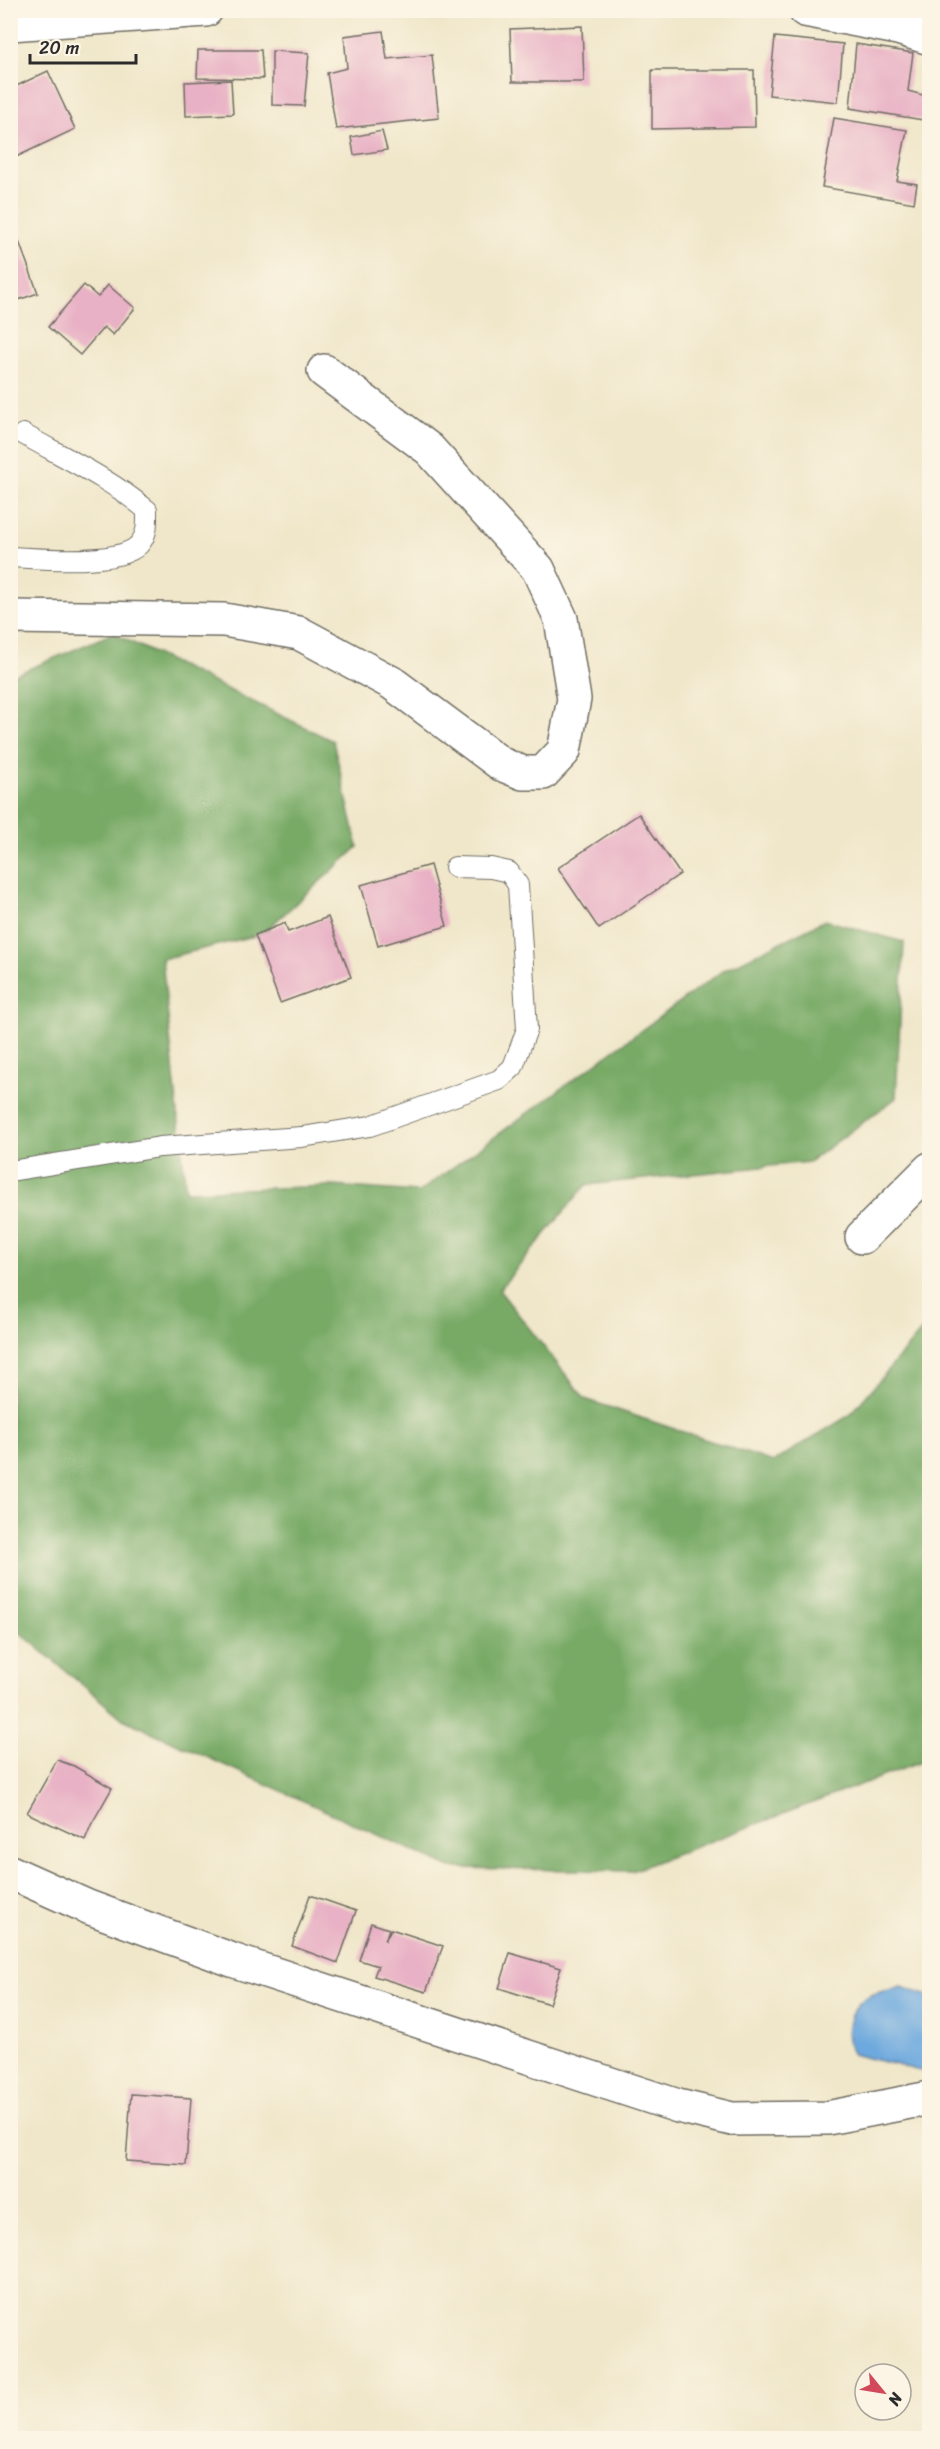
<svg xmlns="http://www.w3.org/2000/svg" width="940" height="2449" font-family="Sriracha,sans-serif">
	<rect width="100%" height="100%" fill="#fcf5e5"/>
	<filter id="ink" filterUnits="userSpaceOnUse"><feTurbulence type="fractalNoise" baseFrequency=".0167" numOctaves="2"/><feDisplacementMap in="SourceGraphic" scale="12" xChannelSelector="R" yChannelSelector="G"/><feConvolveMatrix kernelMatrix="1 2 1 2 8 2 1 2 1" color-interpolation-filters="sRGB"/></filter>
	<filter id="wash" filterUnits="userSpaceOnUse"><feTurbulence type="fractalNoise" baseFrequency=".008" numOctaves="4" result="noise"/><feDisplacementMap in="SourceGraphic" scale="24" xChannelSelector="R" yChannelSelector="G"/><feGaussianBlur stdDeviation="1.35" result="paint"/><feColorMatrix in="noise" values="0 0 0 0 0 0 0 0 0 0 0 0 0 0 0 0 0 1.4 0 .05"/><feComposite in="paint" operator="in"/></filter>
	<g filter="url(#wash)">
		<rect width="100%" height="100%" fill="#f0e7ca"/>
		<path fill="#78aa66" stroke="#526a48" stroke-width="1.5" d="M113 633 333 741 358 847 262 934 162 959 186 1191 333 1186 419 1192 724 970 825 920 904 942 896 1098 809 1162 586 1185 499 1290 585 1399 773 1462 850 1415 929 1322V1759L632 1871 451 1868 123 1719 11 1625 10 677Z"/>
		<path fill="#6da9de" stroke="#4c6a84" stroke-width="1.5" d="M901 1987 929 1996V2073L852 2054C843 2034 847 2008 869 1996 878 1991 891 1990 901 1987Z"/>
		<g id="blocks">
			<g fill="#e8b1c5">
				<path d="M582 26 584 82H512L510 29Z"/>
				<path d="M383 31 387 59 432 55 439 118 336 129 327 73 347 68 344 36Z"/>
				<path d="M775 37 843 44 838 102 769 95Z"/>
				<path d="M856 44 913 53 908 91 930 97V114L923 120 850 108Z"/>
				<path d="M198 50H261L263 79 197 78Z"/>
				<path d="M272 51 309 53 304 106 272 105Z"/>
				<path d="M652 70H754L755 127 652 129Z"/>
				<path d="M48 71 75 129 14 158 10 151V89Z"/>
				<path d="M231 80 233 114 186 116 185 82Z"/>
				<path d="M834 118 907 130 897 181 917 184 914 203 822 187Z"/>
				<path d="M382 131 387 150 354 155 351 137Z"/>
				<path d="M10 217 38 293 10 303Z"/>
				<path d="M84 285 98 297 108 285 135 308 113 335 104 327 80 355 48 327Z"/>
				<path d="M639 814 680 874 599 929 558 868Z"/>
				<path d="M430 865 447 926 378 946 361 885Z"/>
				<path d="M328 917 351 977 280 1003 255 935 285 923 288 932Z"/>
				<path d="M57 1760 74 1766 112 1788 91 1825 85 1840 27 1813Z"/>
				<path d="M310 1895 356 1911 338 1963 292 1946Z"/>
				<path d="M371 1923 389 1929 385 1941 391 1929 443 1946 426 1992 374 1976 378 1966 359 1960Z"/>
				<path d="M510 1953 561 1968 549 2004 499 1988Z"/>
				<path d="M131 2094 191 2098 186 2165 126 2161Z"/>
			</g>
		</g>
	</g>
	<g filter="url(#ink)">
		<use href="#blocks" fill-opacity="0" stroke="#706d63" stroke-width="1.5"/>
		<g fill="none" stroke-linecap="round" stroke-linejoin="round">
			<g stroke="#706d63" stroke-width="22">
				<g id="lane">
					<path d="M10 557C38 558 125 567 141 542 148 532 147 522 147 510 110 479 65 458 23 434"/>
					<path d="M10 1171 160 1147 302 1137 370 1126 499 1080 513 1067 527 1029 518 885 509 872 491 868 455 867"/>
				</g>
			</g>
			<g stroke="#706d63" stroke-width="36">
				<g id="street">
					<path d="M805 10 898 28 930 38"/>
					<path d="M10 24 206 10"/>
					<path d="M10 617 224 620 299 633 392 683 501 764 523 773H543L564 751 574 699 561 619 538 569 429 449 324 371"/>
					<path d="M862 1237 930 1169"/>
					<path d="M10 1872 88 1907 235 1961 678 2106 732 2119 827 2118 930 2098"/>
				</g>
			</g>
			<use href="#lane" stroke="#fff" stroke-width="20"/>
			<use href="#street" stroke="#fff" stroke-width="33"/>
		</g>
	</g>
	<rect width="940" height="2449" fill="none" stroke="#fcf5e5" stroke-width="36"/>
	<g transform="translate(883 2392) rotate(120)"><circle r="28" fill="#fcf5e5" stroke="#a8a49b" stroke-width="1.5"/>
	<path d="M0-4.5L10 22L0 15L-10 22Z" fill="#d1495b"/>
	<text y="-9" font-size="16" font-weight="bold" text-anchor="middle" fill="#2b2b2b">N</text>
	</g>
	<path d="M30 54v9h106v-9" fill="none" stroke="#2b2b2b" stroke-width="3"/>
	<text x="39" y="54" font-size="18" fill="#2b2b2b" stroke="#fcf5e5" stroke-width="4.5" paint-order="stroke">20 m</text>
</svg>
